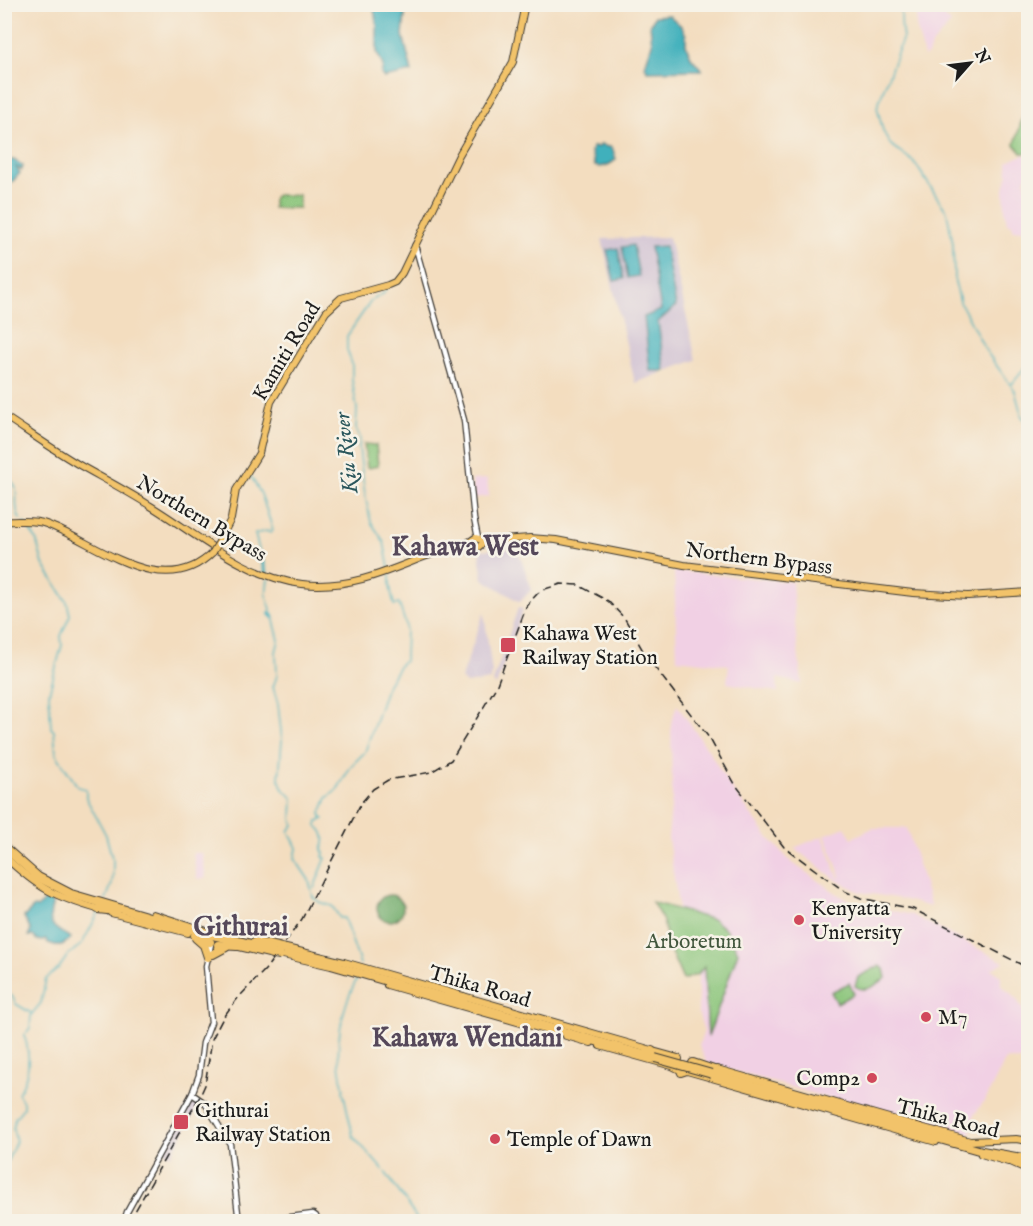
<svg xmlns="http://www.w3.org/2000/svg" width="1033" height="1226" font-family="'IM FELL English',serif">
	<rect width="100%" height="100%" fill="#f7f3e8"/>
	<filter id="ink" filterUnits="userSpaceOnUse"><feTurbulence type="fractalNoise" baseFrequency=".0167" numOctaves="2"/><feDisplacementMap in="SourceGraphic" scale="12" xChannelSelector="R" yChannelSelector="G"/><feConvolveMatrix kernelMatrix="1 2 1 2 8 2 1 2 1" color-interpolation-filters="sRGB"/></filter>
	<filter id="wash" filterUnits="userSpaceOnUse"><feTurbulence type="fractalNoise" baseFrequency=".008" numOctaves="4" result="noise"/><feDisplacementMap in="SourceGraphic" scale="24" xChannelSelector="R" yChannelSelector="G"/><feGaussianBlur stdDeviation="1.35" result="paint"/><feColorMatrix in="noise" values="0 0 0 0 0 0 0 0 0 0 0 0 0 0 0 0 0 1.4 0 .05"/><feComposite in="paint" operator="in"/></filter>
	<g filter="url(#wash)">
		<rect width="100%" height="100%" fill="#f3ddbf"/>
		<g fill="#f1d0e4">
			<path d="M918 5H931L951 23 931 46 928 55 924 57 916 25Z"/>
			<path d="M1023 155 1028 156V176L1025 179 1028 198V225L1027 229 1013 230V225L1007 223 1005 210 1004 188 1008 175 1007 162Z"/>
			<path d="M487 479 489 496 474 498 472 480Z"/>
			<path d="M674 571 792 582 796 635 802 684 777 678 778 692 727 683 729 665 677 659Z"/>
			<path d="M677 705 709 751 727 782 767 836 791 862 839 895 853 902 912 915 1004 962 992 969 1001 976V985L1016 998 1024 1012 1027 1031 1022 1038 1028 1041V1062L1006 1059 987 1097 974 1115 970 1135 936 1129V1126L933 1125 931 1127 928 1126 926 1122 924 1125 877 1112 878 1107 870 1104 867 1109 707 1063 699 1045 704 1031 698 1012V974L687 960 675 934 678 905 668 838 672 797 671 723Z"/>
			<path d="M845 827 852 838 873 828H907L931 907 902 899 860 892 838 881 794 848 823 836 839 879 840 874 825 835Z"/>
			<path d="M193 853H202L206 878 197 879Z"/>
		</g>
		<g fill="#cebed1">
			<path d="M669 237 696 360 635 383 602 239Z"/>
			<path d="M517 548 532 589 520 602 483 579 480 560 481 550Z"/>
			<path d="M518 608 523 609 496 686 493 682Z"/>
			<path d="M484 612 492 673 490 680 466 684 461 679Z"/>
			<path d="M190 1100 199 1105 171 1155 162 1149Z"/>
		</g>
		<g fill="#89c479" stroke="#52704a" stroke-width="1.5">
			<path d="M1028 97V153H1021L1015 144Z"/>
			<path d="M277 195H299V208H273V198Z"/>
			<path d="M364 444 376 445 378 466 369 468 367 467Z"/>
			<path d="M652 902 714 920 726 930 738 952 708 1037 704 967 698 974 683 980 669 948 663 921Z"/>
			<path d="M879 966 884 969 886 978C875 985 866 994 855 986L858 977Z"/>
			<path d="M849 983 854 994 837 1003 831 992Z"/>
		</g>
		<circle fill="#6eaa69" stroke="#456342" stroke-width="1.5" cx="390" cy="908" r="13"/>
		<g fill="#41b0bc" stroke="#2e666c" stroke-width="1.5">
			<path d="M373 5H406L403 35 412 72 384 78 381 74 383 66 377 52V25Z"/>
			<path d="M669 15 681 26 686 35V45L691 57 702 70 647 71 645 65 652 44 650 24 655 16Z"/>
			<path d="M601 144 607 147H612L616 159C611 165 602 168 595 166L591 152 592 147H599Z"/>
			<path d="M5 160H14L23 166 22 170 16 167 20 173 7 188H5Z"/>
			<path d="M633 245 639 276 628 278 622 247Z"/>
			<path d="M665 246 676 306 658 322 665 371H650L644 317 661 310 650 247Z"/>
			<path d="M618 248 624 279 614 281 607 250Z"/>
			<path d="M44 898 53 902C46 925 52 927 71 938 63 947 57 947 47 942L46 939 43 941 37 940 33 936H28L31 931 24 917 34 907 37 908 44 902Z"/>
		</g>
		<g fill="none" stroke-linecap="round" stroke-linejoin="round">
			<g stroke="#41b0bc" stroke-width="1.5">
				<path d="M901 4C902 16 900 26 903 37L877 107 883 131 890 144 914 162 947 212 953 244 954 278 960 302 986 351 1015 391 1022 417 1028 422"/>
				<path d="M387 287 384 293 371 301 347 336V350L352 364V380L357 409 356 429 360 437 359 448 365 495 371 522 384 542 389 568"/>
				<path d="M1012 384 1028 364"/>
				<path d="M249 473 261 494 273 530 271 533 266 531 255 534 261 558"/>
				<path d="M4 475C26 488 10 502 20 519"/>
				<path d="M24 523 36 539 43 564 67 602 70 615 61 636 62 645 49 693 51 728 54 731 56 754 78 787 86 789V798L106 835 112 858"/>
				<path d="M268 579 266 595 271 609 270 614"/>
				<path d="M273 617 279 640 276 652 277 676 273 687 278 704 282 740 279 779 283 789 293 798 292 818 294 825 289 831 297 848 295 859 309 880 313 897 319 902 332 906 340 918H344L360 964"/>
				<path d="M1028 782V788"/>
				<path d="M113 872V860"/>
				<path d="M314 888 326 858 323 857 324 853 322 850C326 841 325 832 317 826V821L324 819 321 818V813L327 798 337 790 351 766 365 752 387 686 401 663 405 661 406 625 399 604 394 605 390 586V574"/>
				<path d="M106 899 112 884 113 874"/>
				<path d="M4 994 12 996 16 1004 31 1013"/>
				<path d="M27 1032 30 1028 31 1015 41 1003 46 979 59 968 68 955 82 944 99 912"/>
				<path d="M343 1085C333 1049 340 1009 359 975"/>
				<path d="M344 1087 343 1091 353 1136 383 1170"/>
				<path d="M4 1169 16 1141 13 1129 15 1118 23 1108V1102L18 1093C30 1076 31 1055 24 1035L25 1034"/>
				<path d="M385 1172 406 1202"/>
				<path d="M407 1204 419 1222"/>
				<path d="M446 1222 456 1220 462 1222"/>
			</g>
			<g stroke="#41b0bc" stroke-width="4">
				<path d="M261 558 266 574"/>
				<path d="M270 614 273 617"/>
			</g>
		</g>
	</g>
	<g filter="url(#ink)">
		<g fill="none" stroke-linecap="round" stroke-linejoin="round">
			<g stroke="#3c3934" stroke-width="7">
				<g id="minor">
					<path d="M415 245 464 420 474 519 478 538"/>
					<path d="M4 306 7 314 4 321"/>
					<path d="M192 1094 205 1103 230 1144 239 1222"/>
					<path d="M124 1222 127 1212 192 1094 199 1075 203 1043 211 1022 206 966 211 944"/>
					<path d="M253 1222 313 1214 316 1216 317 1222"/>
				</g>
			</g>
			<g stroke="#3c3934" stroke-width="8">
				<g id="major">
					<path d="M4 416C30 433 55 451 81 466 104 479 127 491 149 505 197 534 244 577 302 584 345 589 382 574 421 558 438 551 461 549 475 538L486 541 530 538 556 540 684 565 913 593 968 596 1028 592"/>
					<path d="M4 521C18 522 33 519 46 524 96 542 163 603 213 552"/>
					<path d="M219 542 231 519 236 490 259 453 271 402 326 312 341 298 388 285 395 282 402 273 459 155 513 62 525 4"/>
					<path d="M468 544 477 548 486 541"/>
					<path d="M4 856C39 889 55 897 101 910"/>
					<path d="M111 913 188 933"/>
					<path d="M153 914 204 930"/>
					<path d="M255 941 278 946"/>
					<path d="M235 946 273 955"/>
					<path d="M286 948 344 962 652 1050"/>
					<path d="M387 985 556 1033"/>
					<path d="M566 1036 591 1043"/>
					<path d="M600 1046 672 1066 680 1070 681 1073 687 1071 936 1142"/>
					<path d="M717 1069 970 1141 1016 1139 1028 1141"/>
					<path d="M981 1154 1008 1162"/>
				</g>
			</g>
			<g stroke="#3c3934" stroke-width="10">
				<g id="highway">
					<path d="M4 847 38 877 71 894 208 934 277 950"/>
					<path d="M98 909 116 911"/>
					<path d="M195 935 210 942"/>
					<path d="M196 938 204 945 208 957"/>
					<path d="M218 945 237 946"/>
					<path d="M213 954 226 947"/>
					<path d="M283 954 331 965 655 1058"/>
					<path d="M447 996 463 997"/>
					<path d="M649 1051 678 1059"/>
					<path d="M693 1063 720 1072"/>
					<path d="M712 1074 982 1151 1028 1159"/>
					<path d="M921 1131 936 1132"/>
					<path d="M1004 1158 1022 1166"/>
				</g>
			</g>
			<use href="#minor" stroke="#fff" stroke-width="4.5"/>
			<use href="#major" stroke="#f2c36a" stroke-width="6"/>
			<use href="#highway" stroke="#f2c36a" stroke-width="8"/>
			<path stroke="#1c1c1c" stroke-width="1.5" stroke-dasharray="9 4.5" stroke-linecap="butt" d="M129 1222 200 1096 205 1085 212 1039 224 1016 238 998 265 970 302 919 361 803 373 789 388 780 431 772 451 760 496 687 527 605 538 593 545 589 561 584 578 585 608 601 625 619 646 656 710 739 735 784 784 847 844 891 861 898 913 909 1028 968"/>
			<g stroke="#3c3934" stroke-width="8" stroke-linecap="butt">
				<path id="major-bridge" d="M213 552 219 542"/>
			</g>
			<g stroke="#3c3934" stroke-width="10" stroke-linecap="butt">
				<g id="highway-bridge">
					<path d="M277 947 285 949"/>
					<path d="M274 954 280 955"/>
					<path d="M655 1058 712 1074"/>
				</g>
			</g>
			<use href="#major-bridge" stroke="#f2c36a" stroke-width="6"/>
			<use href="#highway-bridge" stroke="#f2c36a" stroke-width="8"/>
		</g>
	</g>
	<g fill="#d1495b" stroke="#f7f3e8" stroke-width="2">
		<rect x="500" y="637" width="16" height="16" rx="3"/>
		<circle cx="799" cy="920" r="6"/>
		<circle cx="926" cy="1017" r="6"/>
		<circle cx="872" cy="1078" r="6"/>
		<rect x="173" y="1114" width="16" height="16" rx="3"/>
		<circle cx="495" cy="1139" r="6"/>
	</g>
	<g text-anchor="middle" stroke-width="5" stroke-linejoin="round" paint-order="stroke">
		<g font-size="21" fill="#1c1c1c" stroke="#f7f3e8">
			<text transform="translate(286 351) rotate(-59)" y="7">Kamiti Road</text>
			<text transform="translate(202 518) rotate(31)" y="7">Northern Bypass</text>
			<text transform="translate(759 558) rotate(7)" y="7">Northern Bypass</text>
			<text transform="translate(480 986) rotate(16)" y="7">Thika Road</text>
			<text transform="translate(948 1118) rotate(14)" y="7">Thika Road</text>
		</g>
		<g font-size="21" fill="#1c1c1c" stroke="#f7f3e8" text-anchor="start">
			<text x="522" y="640">Kahawa West<tspan x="522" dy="24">Railway Station</tspan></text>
			<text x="811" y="915">Kenyatta<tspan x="811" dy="24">University</tspan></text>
			<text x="938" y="1024">M7</text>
			<text x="860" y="1085" text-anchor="end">Comp2</text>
			<text x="195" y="1117">Githurai<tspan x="195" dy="24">Railway Station</tspan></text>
			<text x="507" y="1146">Temple of Dawn</text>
		</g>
		<g font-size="21" fill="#42573d" stroke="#f7f3e8">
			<text x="694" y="948">Arboretum</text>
		</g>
		<g font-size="22" font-style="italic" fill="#2b575c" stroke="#f7f3e8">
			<text transform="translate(345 453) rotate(-96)" y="8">Kiu River</text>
		</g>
		<g font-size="27" font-weight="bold" fill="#55485a" stroke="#f7f3e8">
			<text x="465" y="555">Kahawa West</text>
			<text x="241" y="935">Githurai</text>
			<text x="467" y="1046">Kahawa Wendani</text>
		</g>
	</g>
	<rect width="1033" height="1226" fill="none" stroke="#f7f3e8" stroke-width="24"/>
	<g transform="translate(970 63) rotate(62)" stroke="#f7f3e8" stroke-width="4.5" paint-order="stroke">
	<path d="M0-4.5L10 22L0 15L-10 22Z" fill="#1c1c1c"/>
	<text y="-9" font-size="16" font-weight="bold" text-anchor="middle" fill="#1c1c1c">N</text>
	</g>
</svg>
